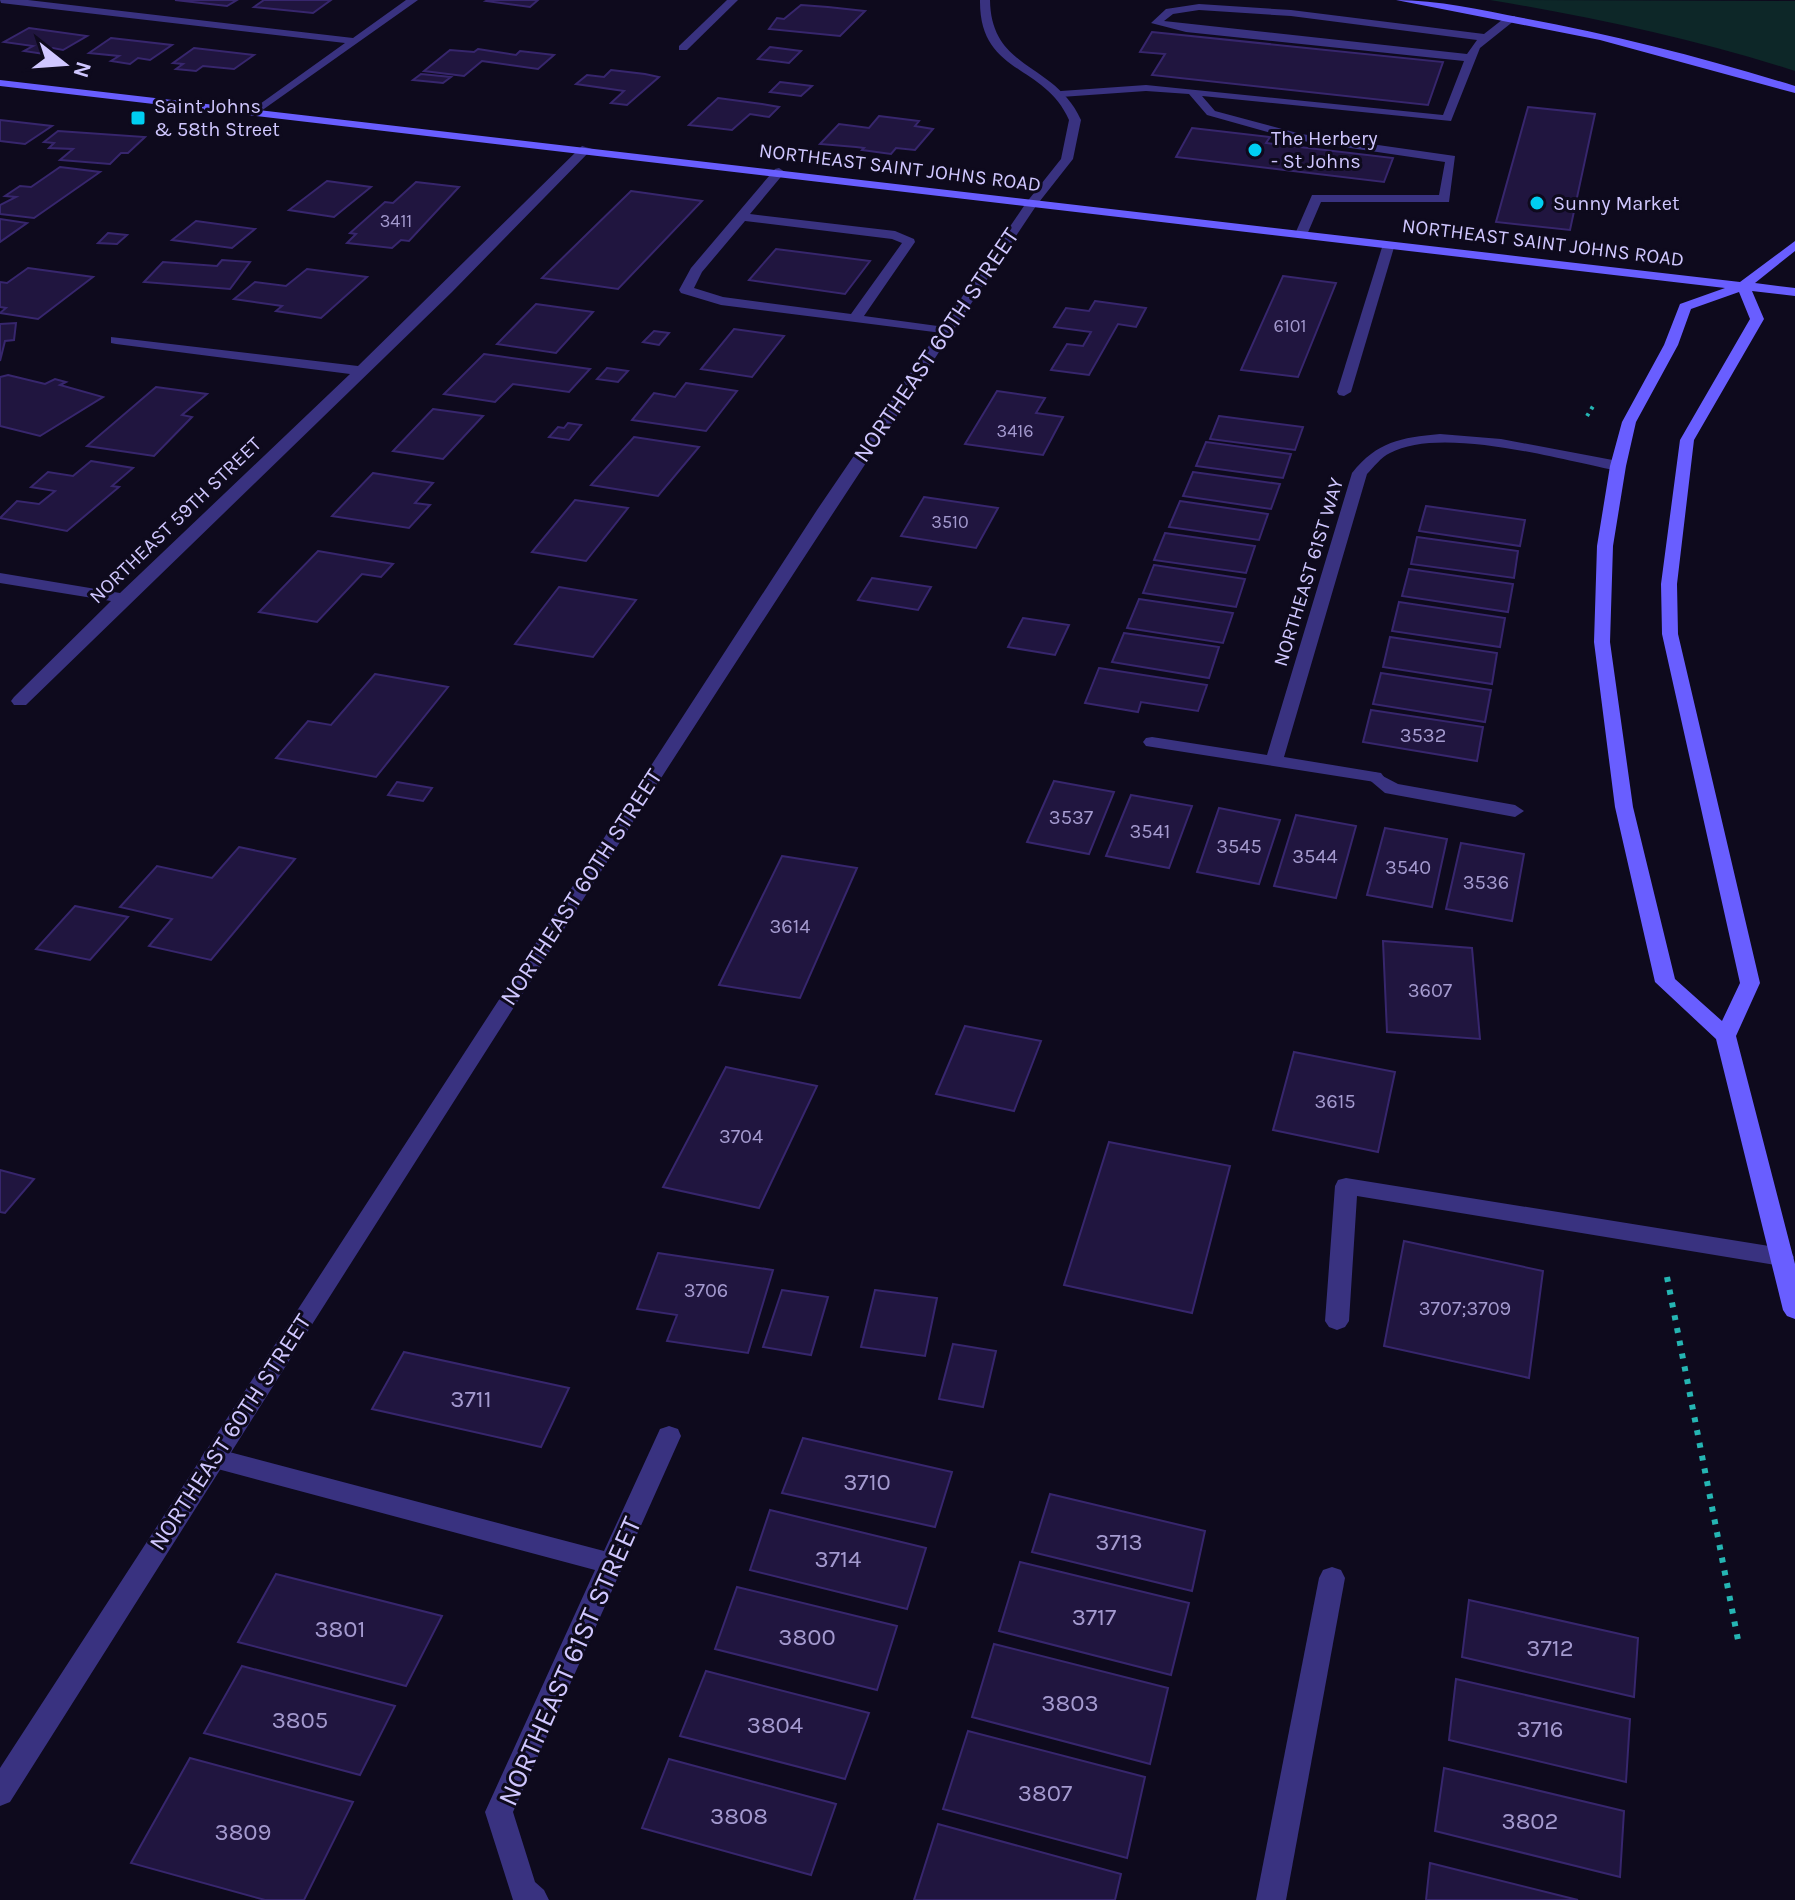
<svg xmlns="http://www.w3.org/2000/svg" width="1795" height="1900" font-family="Karla,sans-serif">
	<rect width="100%" height="100%" fill="#0e0a1d"/>
	<path fill="#0d2728" d="M1490 0 1795 1V71C1696 39 1592 17 1490 0Z"/>
	<g fill="#20153f" stroke="#37266d" stroke-width="2">
		<path d="M175 0H237L227 6Z"/>
		<path d="M264 0H331L313 13 254 7Z"/>
		<path d="M488 0H538L530 7 486 1Z"/>
		<path d="M801 5 828 7 865 11 840 36 769 29 777 18 784 19Z"/>
		<path d="M29 28 87 36 63 50 53 48 44 54 24 51 33 46 4 42Z"/>
		<path d="M1152 32 1443 62 1428 105 1152 75 1165 54 1140 52Z"/>
		<path d="M111 38 172 45 150 60 138 58 130 64 111 61 119 56 89 53Z"/>
		<path d="M770 47 801 51 789 63 758 59Z"/>
		<path d="M194 48 254 55 234 69 203 66 196 71 176 69 183 64 173 63Z"/>
		<path d="M478 49 516 55 520 51 554 55 538 69 482 61 464 76 424 71 450 50 474 52Z"/>
		<path d="M611 70 645 74 659 77 627 105 611 103 624 91 576 84 587 75 604 77Z"/>
		<path d="M421 74 451 77 443 83 413 80Z"/>
		<path d="M780 82 812 86 801 96 770 92Z"/>
		<path d="M718 98 762 104 779 107 769 117 750 114 732 130 689 125Z"/>
		<path d="M1528 107 1595 114 1570 230 1496 222Z"/>
		<path d="M879 116 919 121 915 126 933 129 915 150 896 148 891 154 862 150 864 148 856 147 820 144 839 124 869 128Z"/>
		<path d="M0 120 52 126 25 144 0 141Z"/>
		<path d="M1192 128 1270 137 1266 143 1393 158 1384 182 1176 157Z"/>
		<path d="M58 131 145 137 128 153H121L110 164 60 160 73 149 49 148 54 143 44 142Z"/>
		<path d="M60 167 100 172 34 218 0 214V205L16 197 5 196 20 186 31 187Z"/>
		<path d="M327 181 371 187 334 217 289 210Z"/>
		<path d="M416 182 459 187 409 241 401 240 392 248 347 243 356 234 350 233 385 202 393 203Z"/>
		<path d="M631 191 702 201 618 289 542 278Z"/>
		<path d="M0 219 27 223 0 242Z"/>
		<path d="M196 221 255 229 232 248 172 240Z"/>
		<path d="M108 233 127 235 117 244 98 243Z"/>
		<path d="M776 249 870 261 845 294 749 280Z"/>
		<path d="M222 260 250 262 230 289 144 282 163 262 217 266Z"/>
		<path d="M28 268 93 277 38 319 0 313 6 308 0 307V282L7 283Z"/>
		<path d="M307 269 367 277 321 318 276 311 282 306 234 299 255 282 286 286Z"/>
		<path d="M1283 276 1336 283 1298 377 1241 370Z"/>
		<path d="M1095 301 1146 308 1136 327 1118 324 1089 375 1051 370 1067 344 1083 346 1091 332 1054 327 1066 308 1089 311Z"/>
		<path d="M536 304 593 312 556 353 497 344Z"/>
		<path d="M16 323 14 340 5 341 0 361V324Z"/>
		<path d="M734 329 784 336 752 377 701 369Z"/>
		<path d="M654 331 669 333 659 345 643 342Z"/>
		<path d="M484 354 590 369 569 392 513 384 495 402 444 394Z"/>
		<path d="M607 368 628 371 618 382 597 379Z"/>
		<path d="M8 375 45 384 55 379 66 382 60 385 103 397 40 436 0 426V377Z"/>
		<path d="M686 383 737 391 706 431 632 420 654 393 675 397Z"/>
		<path d="M156 387 207 394 182 415 192 417 154 456 87 446Z"/>
		<path d="M997 391 1045 398 1036 413 1063 417 1043 455 965 444Z"/>
		<path d="M433 409 483 416 443 459 393 451Z"/>
		<path d="M1219 416 1303 427 1295 450 1210 439Z"/>
		<path d="M568 423 581 425 569 440 549 437 558 427 564 428Z"/>
		<path d="M634 437 699 447 658 496 591 485Z"/>
		<path d="M1206 442 1291 454 1283 478 1196 466Z"/>
		<path d="M91 461 133 468 112 486 119 487 67 531 0 518 17 501 39 504 55 491 31 487 48 472 73 476Z"/>
		<path d="M1193 472 1280 484 1271 509 1183 496Z"/>
		<path d="M373 473 433 483 415 503 430 505 409 528 332 516Z"/>
		<path d="M924 497 998 508 976 548 901 536Z"/>
		<path d="M575 500 628 508 586 561 532 552Z"/>
		<path d="M1180 501 1268 514 1259 540 1169 527Z"/>
		<path d="M1426 506 1525 520 1520 546 1419 531Z"/>
		<path d="M1165 533 1255 546 1246 573 1154 560Z"/>
		<path d="M1417 537 1518 551 1514 578 1411 564Z"/>
		<path d="M318 551 393 564 381 577 362 574 317 622 259 612Z"/>
		<path d="M1154 565 1245 579 1236 607 1143 593Z"/>
		<path d="M1409 569 1513 584 1508 612 1402 596Z"/>
		<path d="M872 578 931 587 918 610 858 600Z"/>
		<path d="M559 587 636 600 593 657 515 644Z"/>
		<path d="M1139 599 1233 613 1223 643 1127 628Z"/>
		<path d="M1399 602 1505 618 1500 647 1392 631Z"/>
		<path d="M1023 618 1069 625 1055 655 1008 647Z"/>
		<path d="M1124 633 1219 647 1209 678 1112 662Z"/>
		<path d="M1390 637 1497 653 1492 684 1383 667Z"/>
		<path d="M1099 668 1207 685 1198 711 1141 702 1138 712 1085 703Z"/>
		<path d="M1381 673 1491 690 1485 722 1373 704Z"/>
		<path d="M375 674 448 687 376 777 276 758 308 721 331 725Z"/>
		<path d="M1371 710 1483 727 1477 761 1363 742Z"/>
		<path d="M1054 781 1114 792 1089 854 1027 842Z"/>
		<path d="M397 782 432 788 423 801 388 795Z"/>
		<path d="M1131 795 1192 806 1169 868 1106 856Z"/>
		<path d="M1219 808 1280 820 1259 884 1197 872Z"/>
		<path d="M1296 815 1356 826 1336 898 1274 886Z"/>
		<path d="M1385 828 1447 839 1432 907 1367 895Z"/>
		<path d="M1461 843 1524 854 1512 921 1446 909Z"/>
		<path d="M239 847 295 859 211 960 149 946 172 919 120 907 157 866 212 878Z"/>
		<path d="M782 856 857 868 800 998 719 985Z"/>
		<path d="M75 906 128 917 90 960 36 949Z"/>
		<path d="M1383 941 1472 948 1480 1039 1387 1032Z"/>
		<path d="M965 1026 1041 1041 1014 1111 936 1094Z"/>
		<path d="M1294 1052 1395 1072 1378 1152 1273 1130Z"/>
		<path d="M726 1067 817 1086 759 1208 663 1187Z"/>
		<path d="M1109 1142 1230 1166 1192 1313 1064 1285Z"/>
		<path d="M0 1170 34 1179 5 1213 0 1212Z"/>
		<path d="M1404 1241 1543 1271 1529 1378 1384 1346Z"/>
		<path d="M658 1253 773 1270 748 1353 667 1341 677 1315 637 1309Z"/>
		<path d="M782 1290 828 1297 811 1355 763 1347Z"/>
		<path d="M875 1290 937 1298 925 1356 861 1347Z"/>
		<path d="M953 1344 996 1351 983 1407 939 1399Z"/>
		<path d="M404 1352 569 1388 541 1447 372 1409Z"/>
		<path d="M803 1438 952 1472 935 1527 782 1493Z"/>
		<path d="M1050 1494 1205 1531 1192 1591 1032 1552Z"/>
		<path d="M770 1510 926 1548 907 1609 750 1570Z"/>
		<path d="M1020 1562 1189 1603 1171 1675 999 1631Z"/>
		<path d="M276 1574 442 1616 406 1686 238 1642Z"/>
		<path d="M737 1587 897 1626 877 1690 715 1649Z"/>
		<path d="M1469 1600 1638 1638 1634 1697 1462 1657Z"/>
		<path d="M994 1644 1168 1688 1150 1764 972 1717Z"/>
		<path d="M242 1666 395 1706 360 1775 204 1733Z"/>
		<path d="M706 1671 869 1713 845 1779 680 1736Z"/>
		<path d="M1456 1679 1630 1719 1626 1782 1449 1740Z"/>
		<path d="M968 1731 1145 1777 1127 1858 943 1809Z"/>
		<path d="M190 1758 353 1802 304 1900H265L131 1863Z"/>
		<path d="M669 1759 836 1804 811 1875 642 1828Z"/>
		<path d="M1444 1768 1624 1811 1620 1877 1435 1831Z"/>
		<path d="M938 1824 1121 1874 1115 1900H914Z"/>
		<path d="M1430 1863 1578 1900H1426Z"/>
	</g>
	<g fill="none" stroke-linecap="round" stroke-linejoin="round">
		<path stroke="#25b5b3" stroke-width="4" stroke-dasharray="3 5" stroke-linecap="butt" d="M1587 416 1595 403"/>
		<path stroke="#25b5b3" stroke-width="6" stroke-dasharray="5 8" stroke-linecap="butt" d="M1667 1277 1739 1645"/>
		<g fill="#393280" fill-rule="evenodd">
			<path d="M1199 4 1291 10 1484 34 1507 16H1515V20L1480 48 1451 121 1202 96 1215 111 1301 134 1455 156 1449 202H1321L1306 237H1296L1295 234 1312 195H1439L1445 162 1296 140 1207 115 1189 94 1146 91 1061 97 1055 94 1061 91 1146 85 1443 115 1464 61 1186 32 1151 23 1166 9ZM1199 10 1291 16 1477 40 1467 54 1164 21 1173 14Z"/>
			<path d="M779 168 785 172 750 214 895 231 914 239 915 242 864 316 945 327 950 328V334L721 305 681 293 679 290 691 268 775 169ZM745 221 892 239 902 243 851 314 723 297 694 288 702 272Z"/>
			<path d="M1384 241 1395 244 1351 392 1344 396 1339 395 1337 392Z"/>
			<path d="M1375 772 1398 784 1515 805 1524 811 1515 817 1385 793 1366 777Z"/>
			<path d="M1346 1178 1782 1248 1790 1251 1794 1257 1790 1263 1782 1266 1357 1196 1349 1321 1345 1327 1337 1330 1329 1327 1325 1321 1335 1186 1338 1180Z"/>
		</g>
		<g fill="#393280" fill-rule="evenodd">
			<path d="M0 0H28L353 38 406 0H418L254 116 248 113 250 111 345 43 1 3Z"/>
			<path d="M727 0H738L687 50H679V46Z"/>
			<path d="M980 0H990C991 71 1055 62 1081 120L1073 159 1036 206 1026 203 1061 159 1069 120C1044 63 979 75 980 0Z"/>
			<path d="M582 146 592 149 452 292 26 705H14L11 701 14 697 111 601 0 583V573L120 593 350 374 116 344 111 343V337L358 366Z"/>
			<path d="M1440 434 1501 439 1618 461 1626 466 1618 471C1562 460 1441 425 1390 453 1381 457 1374 467 1367 474L1284 757 1375 772 1381 773 1384 777 1381 781 1375 782 1146 746 1143 742 1146 738 1152 737 1267 755 1352 473C1378 441 1400 438 1440 434Z"/>
			<path d="M669 1426 678 1429 681 1436 513 1812 535 1882 544 1890 549 1900H513L485 1812 595 1570 214 1468 205 1465 201 1458 205 1451 214 1448 604 1551 660 1429Z"/>
			<path d="M1332 1567 1341 1570 1345 1578 1286 1900H1256L1319 1578 1323 1570Z"/>
		</g>
		<path fill="#393280" fill-rule="evenodd" d="M1032 199 1038 203C686 730 349 1266 10 1802L0 1806V1768L817 510 1028 200Z"/>
		<g fill="#695eff" fill-rule="evenodd">
			<path d="M1396 0C1438 0 1481 10 1523 18 1615 35 1705 58 1795 86V93L1600 40Z"/>
			<path d="M0 80 1740 282 1795 241V251L1755 283 1795 288V296L1752 291 1764 319 1694 440 1677 584 1678 634 1760 983 1736 1036 1795 1264V1319L1787 1316 1783 1310 1716 1039 1655 982 1615 807 1594 642 1597 546 1610 466 1622 422 1664 345 1680 304 1725 288 0 86ZM1739 292 1750 319 1680 440 1661 584 1662 634 1740 983 1722 1021 1675 979 1633 807 1610 642 1613 546 1626 466 1636 422 1678 345 1691 309Z"/>
		</g>
	</g>
	<g fill="#00cef2" stroke="#0e0a1d" stroke-width="3">
		<rect x="130" y="110" width="16" height="16" rx="4"/>
		<circle cx="1255" cy="150" r="8"/>
		<circle cx="1537" cy="203" r="8"/>
	</g>
	<g text-anchor="middle" stroke-width="6" stroke-linejoin="round" paint-order="stroke">
		<g font-size="18" fill="#a49acf">
			<text x="396" y="227">3411</text>
			<text x="1290" y="332">6101</text>
			<text x="1015" y="437">3416</text>
			<text x="950" y="528">3510</text>
		</g>
		<g font-size="20" fill="#d0c7ff" stroke="#0e0a1d" text-anchor="start">
			<text x="154" y="113">Saint Johns<tspan x="154" dy="23">&amp; 58th Street</tspan></text>
			<text x="1271" y="145">The Herbery<tspan x="1271" dy="23">- St Johns</tspan></text>
			<text x="1553" y="210">Sunny Market</text>
		</g>
		<g font-size="20" fill="#d0c7ff" stroke="#0e0a1d">
			<text transform="translate(900 167) rotate(7)" y="7">NORTHEAST SAINT JOHNS ROAD</text>
			<text transform="translate(1543 242) rotate(7)" y="7">NORTHEAST SAINT JOHNS ROAD</text>
			<text transform="translate(175 520) rotate(-44)" y="7">NORTHEAST 59TH STREET</text>
			<text transform="translate(1308 572) rotate(-73)" y="7">NORTHEAST 61ST WAY</text>
		</g>
		<g font-size="20" fill="#a49acf">
			<text x="1423" y="742">3532</text>
			<text x="1071" y="824">3537</text>
			<text x="1150" y="838">3541</text>
			<text x="1239" y="853">3545</text>
			<text x="1315" y="863">3544</text>
			<text x="1408" y="874">3540</text>
			<text x="1486" y="889">3536</text>
			<text x="790" y="933">3614</text>
			<text x="1430" y="997">3607</text>
			<text x="1335" y="1108">3615</text>
			<text x="741" y="1143">3704</text>
			<text x="706" y="1297">3706</text>
			<text x="1465" y="1315">3707;3709</text>
		</g>
		<g font-size="24" fill="#d0c7ff" stroke="#0e0a1d">
			<text transform="translate(936 345) rotate(-56)" y="8">NORTHEAST 60TH STREET</text>
			<text transform="translate(581 887) rotate(-57)" y="8">NORTHEAST 60TH STREET</text>
			<text transform="translate(230 1432) rotate(-57)" y="8">NORTHEAST 60TH STREET</text>
		</g>
		<g font-size="24" fill="#a49acf">
			<text x="471" y="1407">3711</text>
			<text x="867" y="1490">3710</text>
			<text x="1119" y="1550">3713</text>
			<text x="838" y="1567">3714</text>
			<text x="1094" y="1625">3717</text>
			<text x="340" y="1637">3801</text>
			<text x="807" y="1645">3800</text>
			<text x="1550" y="1656">3712</text>
			<text x="1070" y="1711">3803</text>
			<text x="300" y="1728">3805</text>
			<text x="775" y="1733">3804</text>
			<text x="1540" y="1737">3716</text>
			<text x="1045" y="1801">3807</text>
			<text x="739" y="1824">3808</text>
			<text x="1530" y="1829">3802</text>
			<text x="243" y="1840">3809</text>
		</g>
		<g font-size="28" fill="#d0c7ff" stroke="#0e0a1d">
			<text transform="translate(569 1661) rotate(-66)" y="10">NORTHEAST 61ST STREET</text>
		</g>
	</g>
	<g transform="translate(64 64) rotate(107)" stroke="#0e0a1d" stroke-width="6" paint-order="stroke">
	<path d="M0-6L14 30L0 20L-14 30Z" fill="#d0c7ff"/>
	<text y="-12" font-size="22" font-weight="bold" text-anchor="middle" fill="#d0c7ff">N</text>
	</g>
</svg>
